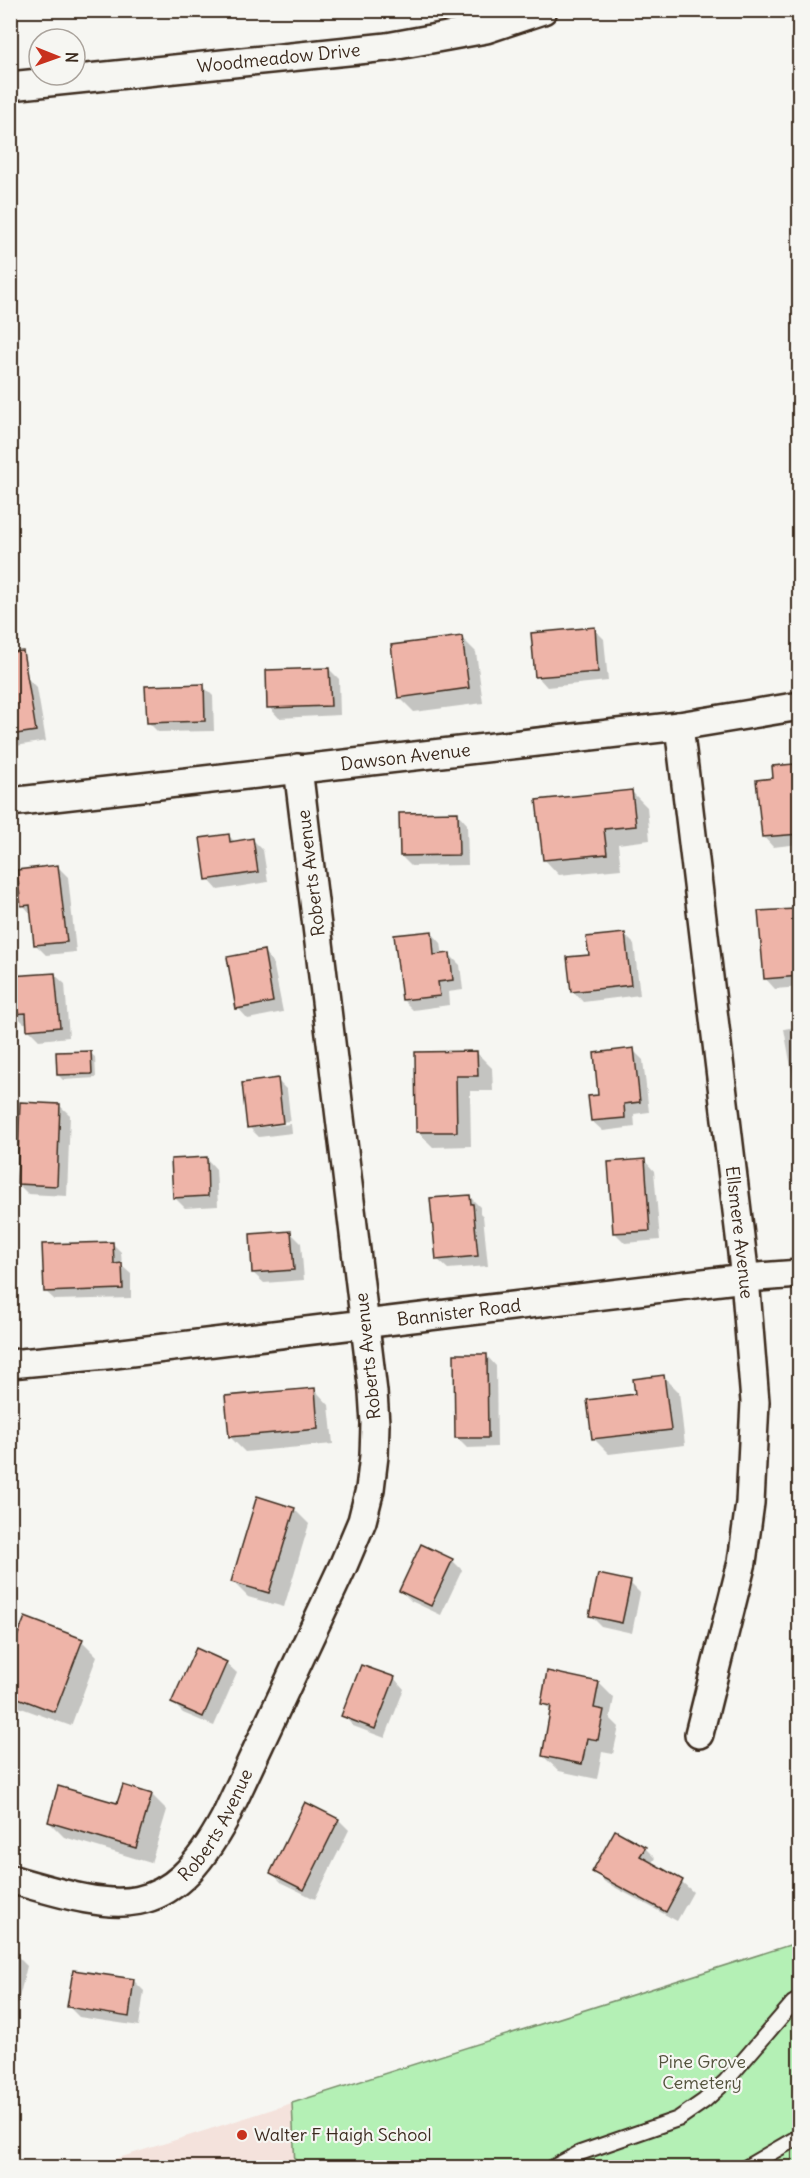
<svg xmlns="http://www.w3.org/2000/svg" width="810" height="2178" font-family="Delius,sans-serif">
	<rect width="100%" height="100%" fill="#f6f6f2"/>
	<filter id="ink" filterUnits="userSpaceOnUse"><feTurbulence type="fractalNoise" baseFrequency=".0167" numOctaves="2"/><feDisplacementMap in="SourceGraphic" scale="12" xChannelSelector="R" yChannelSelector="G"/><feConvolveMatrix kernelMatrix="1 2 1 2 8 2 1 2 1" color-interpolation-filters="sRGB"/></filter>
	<g filter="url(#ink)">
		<path fill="#f4e2dc" d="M292 2103 295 2167H90Z"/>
		<path fill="#b4f0b5" stroke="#788d6a" stroke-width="1.5" d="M799 1942V2167H295L292 2103Z"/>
		<g fill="#0003" fill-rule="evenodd">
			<path d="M594 629 604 639 608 681 547 687 537 676Z"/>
			<path d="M461 637 476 652 483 703 414 712 399 697Z"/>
			<path d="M329 669 339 679 340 715 279 718 269 707Z"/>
			<path d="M26 677 37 688 46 741 10 747V680Z"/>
			<path d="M203 686 213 696 214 731 158 732 148 722Z"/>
			<path d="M794 766 800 772V844L773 847 763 836Z"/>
			<path d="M632 792 647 807 650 840 618 844 621 869 559 875 544 859Z"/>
			<path d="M457 813 467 824 468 865 411 866 401 856Z"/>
			<path d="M229 836 235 842 253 840 263 850 268 882 218 890 208 879Z"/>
			<path d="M58 867 68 877 76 952 46 955 36 945 32 915 23 905Z"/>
			<path d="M795 910 800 915V987L775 989 765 978Z"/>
			<path d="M431 932 441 943 443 956 450 955 460 965 463 990 448 992 449 1005 413 1010 403 1000Z"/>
			<path d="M624 934 634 944 640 995 583 1002 573 991 590 956Z"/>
			<path d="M263 951 273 962 283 1012 248 1019 238 1008Z"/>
			<path d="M54 974 65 984 69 1037 39 1040 29 1030 28 1023H24L13 1013Z"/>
			<path d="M800 1026V1084L793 1078 784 1029Z"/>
			<path d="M633 1050 643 1060 649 1112 634 1114 635 1127 603 1131 592 1121 600 1096Z"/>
			<path d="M90 1053 95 1057 96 1078 63 1080 58 1075Z"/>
			<path d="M416 1053H477L492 1068 493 1091H470L471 1146 433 1147 418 1132Z"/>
			<path d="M277 1080 287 1090 292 1133 259 1137 249 1127ZM290 1121V1124L255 1128V1125Z"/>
			<path d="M59 1105 70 1115 67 1196 28 1194 18 1184Z"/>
			<path d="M206 1158 216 1169 218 1206 185 1208 174 1197Z"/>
			<path d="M644 1160 654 1171 660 1240 625 1243 615 1233Z"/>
			<path d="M469 1196 480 1207V1213L483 1216 488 1266 448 1269 437 1259Z"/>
			<path d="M291 1233 301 1243 304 1280 264 1283 253 1273Z"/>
			<path d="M112 1243 121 1252 122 1266 131 1274V1298L55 1300 45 1291Z"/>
			<path d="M486 1355 496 1366 497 1447 467 1448 457 1438Z"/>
			<path d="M664 1377 679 1392 685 1445 609 1454 594 1439 637 1395Z"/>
			<path d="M314 1389 329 1405 333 1444 245 1452 230 1437Z"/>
			<path d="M294 1509 309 1524 284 1607 248 1597 233 1582Z"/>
			<path d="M452 1560 462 1570 441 1615 411 1601 401 1591Z"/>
			<path d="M630 1583 640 1593 632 1633 601 1626 591 1616Z"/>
			<path d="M10 1633 19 1637 82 1641 97 1656 71 1726 10 1704Z"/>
			<path d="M226 1663 237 1673 214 1726 183 1713 173 1703Z"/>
			<path d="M394 1678 404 1689 385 1738 353 1726 343 1715Z"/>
			<path d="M599 1683 614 1698 610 1718 619 1727 613 1754 602 1752 597 1779 559 1771 543 1756 552 1712 543 1703Z"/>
			<path d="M152 1795 167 1810 151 1863 64 1837 49 1822Z"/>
			<path d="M339 1820 349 1830 315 1899 282 1883 272 1873Z"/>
			<path d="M645 1848 655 1858 651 1864 682 1882 693 1892 677 1921 605 1882 594 1871Z"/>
			<path d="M10 1955 17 1956 27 1966 17 2006 10 2004Z"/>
			<path d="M134 1981 144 1991 139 2026 79 2017 69 2007Z"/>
		</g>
		<g fill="#eeb4a8" stroke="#3b2a1e" stroke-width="1.5">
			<path d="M595 627 598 672 535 677 531 633Z"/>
			<path d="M462 636 469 688 398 698 391 645Z"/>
			<path d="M23 651 36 731 10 735V652Z"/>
			<path d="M329 668 331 706 267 708 266 670Z"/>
			<path d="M204 684 205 721 147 723 145 686Z"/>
			<path d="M794 764 800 834 762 837 756 780 773 778 772 766Z"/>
			<path d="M632 790 636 826 604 829 607 854 543 860 536 800Z"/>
			<path d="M458 812 459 855 400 856 399 813Z"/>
			<path d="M229 834 230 842 253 838 258 872 206 880 200 838Z"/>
			<path d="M58 865 67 942 34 945 30 905 21 906 17 870Z"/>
			<path d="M795 909 800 976 764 979 758 911Z"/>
			<path d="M432 931 434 955 450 953 453 980 438 982 440 996 402 1000 394 935Z"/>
			<path d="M625 933 631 985 571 992 567 957 589 955 586 937Z"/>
			<path d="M264 950 273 1002 236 1009 227 957Z"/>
			<path d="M55 973 60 1027 27 1030 26 1013 12 1014 10 976Z"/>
			<path d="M634 1048 640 1102 624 1104 625 1118 591 1121 588 1096 598 1095 594 1053Z"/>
			<path d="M91 1051 92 1074 57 1075 56 1052Z"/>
			<path d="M477 1051 478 1076H456L457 1132H416L415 1052Z"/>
			<path d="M278 1078 283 1123 247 1128 242 1083Z"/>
			<path d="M20 1102 60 1104 57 1186 17 1184Z"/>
			<path d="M207 1157 208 1196 173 1198 171 1159Z"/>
			<path d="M645 1159 650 1231 613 1233 608 1162Z"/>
			<path d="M470 1195 471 1204H473L478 1256 436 1260 430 1198Z"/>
			<path d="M291 1231 294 1270 252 1273 250 1234Z"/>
			<path d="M113 1242 114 1264 122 1263 123 1289 44 1292 42 1244Z"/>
			<path d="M454 1354H487L488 1438H455Z"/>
			<path d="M664 1375 671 1430 592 1439 587 1400 635 1394 633 1379Z"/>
			<path d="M315 1388 318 1429 229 1437 225 1396Z"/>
			<path d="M257 1496 295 1508 269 1593 231 1582Z"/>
			<path d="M421 1544 453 1559 431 1606 399 1591Z"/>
			<path d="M598 1574 631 1581 622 1623 589 1616Z"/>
			<path d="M25 1617 83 1639 55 1712 10 1695V1655Z"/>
			<path d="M196 1648 227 1662 203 1717 171 1703Z"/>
			<path d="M361 1665 395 1677 375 1729 341 1716Z"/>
			<path d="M547 1671 599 1682 594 1708 604 1710 598 1740 587 1738 582 1764 542 1756 551 1706 541 1704Z"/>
			<path d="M123 1785 152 1794 136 1848 48 1822 58 1786 117 1803Z"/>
			<path d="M305 1802 339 1819 304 1890 270 1873Z"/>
			<path d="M615 1830 646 1847 640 1856 683 1880 666 1912 592 1872Z"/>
			<path d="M73 1970 134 1979 129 2017 67 2007Z"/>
		</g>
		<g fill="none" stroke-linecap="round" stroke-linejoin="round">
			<g stroke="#3b2a1e" stroke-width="18">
				<g id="service">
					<path d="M552 2168 580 2153 678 2119 704 2101 725 2082 793 2003 800 1999"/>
					<path d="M745 2168 800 2136"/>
				</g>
			</g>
			<g stroke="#3b2a1e" stroke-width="32">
				<g id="minor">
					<path id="s1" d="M10 86 387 47 486 29 543 10"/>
					<path id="s2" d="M679 726 745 1278 755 1402 750 1503 742 1562 699 1734"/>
					<path id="s3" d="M10 802 679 726 800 706"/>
					<path id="s4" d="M10 1364 106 1355 745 1278 800 1274"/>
					<path id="s5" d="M10 1879C115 1909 166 1928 225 1818L343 1566 362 1521 370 1489 374 1456 375 1424 373 1392 298 768"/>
				</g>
			</g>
			<use href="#service" stroke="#f6f6f2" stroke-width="14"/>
			<use href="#minor" stroke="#f6f6f2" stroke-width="27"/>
		</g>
	</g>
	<circle fill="#c8321e" stroke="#f6f6f2" stroke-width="2" cx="242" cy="2135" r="6"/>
	<g text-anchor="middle" stroke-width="4.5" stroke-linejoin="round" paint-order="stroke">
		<g font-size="18" fill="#3b2a1e" stroke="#f6f6f2">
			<text dy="6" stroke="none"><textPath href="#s1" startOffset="270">Woodmeadow Drive</textPath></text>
			<text dy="6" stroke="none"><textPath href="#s3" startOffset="398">Dawson Avenue</textPath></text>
			<text transform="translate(311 873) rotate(-97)" y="6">Roberts Avenue</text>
			<text dy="6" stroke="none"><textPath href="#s2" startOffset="510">Ellsmere Avenue</textPath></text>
			<text dy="6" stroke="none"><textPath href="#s4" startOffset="452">Bannister Road</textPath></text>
			<text transform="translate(368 1356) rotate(-96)" y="6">Roberts Avenue</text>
			<text dy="6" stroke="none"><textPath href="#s5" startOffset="244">Roberts Avenue</textPath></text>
		</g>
		<g font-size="18" fill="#53523c" stroke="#f6f6f2">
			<text x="702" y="2068">Pine Grove<tspan x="702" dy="21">Cemetery</tspan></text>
		</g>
		<g font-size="18" fill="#3b2a1e" stroke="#f6f6f2" text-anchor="start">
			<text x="254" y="2141">Walter F Haigh School</text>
		</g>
	</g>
	<rect width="810" height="2178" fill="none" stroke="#f6f6f2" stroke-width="36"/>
	<rect x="18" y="18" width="774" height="2142" fill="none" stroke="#3b2a1e" stroke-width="2" filter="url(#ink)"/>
	<g transform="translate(57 57) rotate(91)"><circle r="28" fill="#f6f6f2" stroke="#aba49d" stroke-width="1.5"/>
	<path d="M0-4.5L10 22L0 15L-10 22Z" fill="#c8321e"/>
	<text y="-9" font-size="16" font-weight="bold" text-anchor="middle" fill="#3b2a1e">N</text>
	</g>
</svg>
